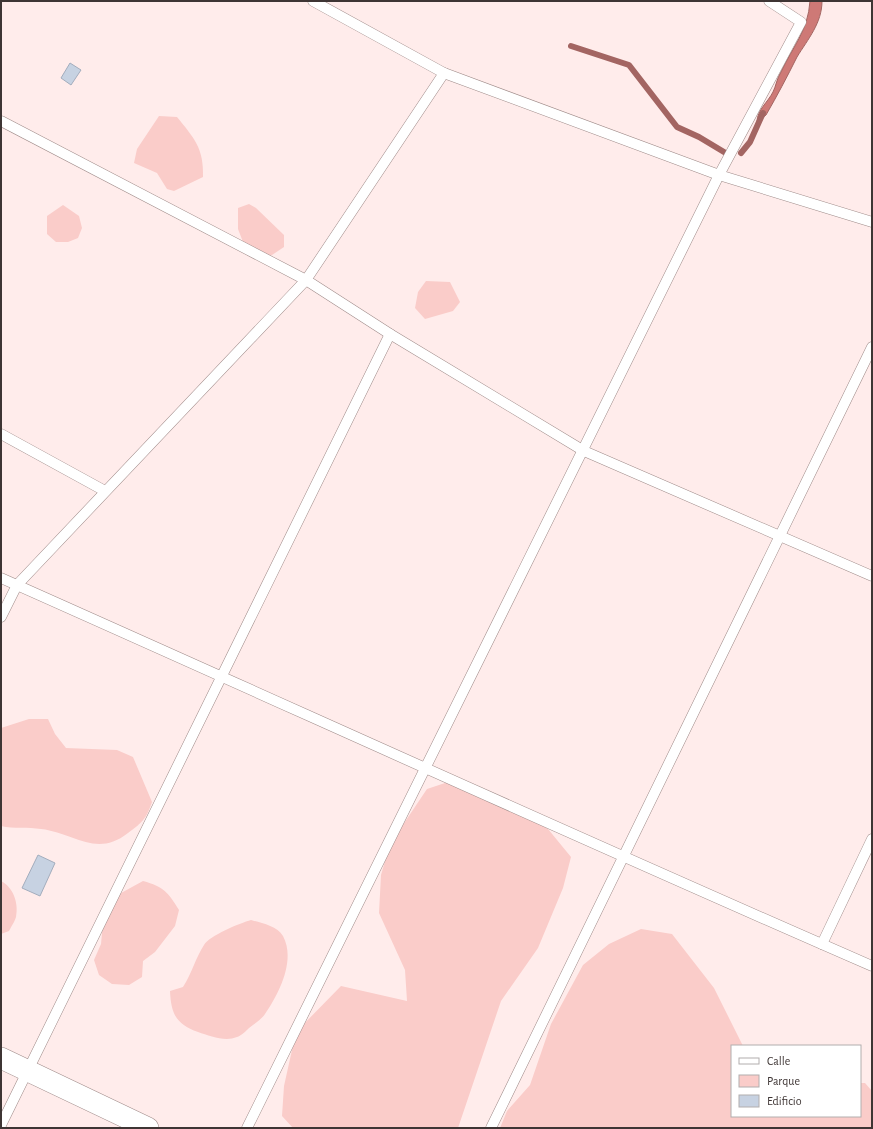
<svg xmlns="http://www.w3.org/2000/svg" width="873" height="1129" font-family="'Alegreya Sans',sans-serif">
	<rect width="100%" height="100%" fill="#ffeceb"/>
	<g fill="#faccc9">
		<path d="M159 116 177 117C194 138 204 148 203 177L174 191 167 189 157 173 134 163 137 149Z"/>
		<path d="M249 204 256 208 284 235V247L272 255 256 259 248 255 238 229V208Z"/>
		<path d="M63 205 79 216 82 228 78 238 68 242H56L47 234V216Z"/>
		<path d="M426 281 450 282 460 302 453 311 425 319 415 308 418 292Z"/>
		<path d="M29 719H48L55 734 66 748 117 750 133 757 152 802C146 819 143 822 128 833 96 858 75 833 41 829 28 827 14 829 1 826V728Z"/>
		<path d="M460 778 521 809 548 829 571 857 563 888 538 948 501 1001 458 1128H293L282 1116 284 1086 296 1032 341 986 407 1001 405 970 379 913 381 875 390 844 427 789Z"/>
		<path d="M1 881C13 887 19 903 16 917 15 921 11 927 9 931L1 934Z"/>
		<path d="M143 881C164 887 168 892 179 910L175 926 155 952 143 961 142 977 129 985 112 984 99 975 94 960 101 944 104 912 112 898Z"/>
		<path d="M251 920C261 923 277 926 283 936 296 960 279 994 265 1014 262 1019 254 1024 249 1028 246 1031 241 1036 237 1037 225 1042 210 1036 198 1032 176 1024 171 1014 170 991L183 987C192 973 196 957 204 945 209 936 240 923 251 920Z"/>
		<path d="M641 929 672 934 714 988 743 1046H732V1116H860V1083H865L872 1091V1128H500L507 1111 530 1085 551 1024 583 965 609 944Z"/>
	</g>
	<path fill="#ce7976" stroke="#a36562" d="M810 1H822C822 23 808 39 797 57 787 77 777 96 766 115L757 122C757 110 768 102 773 92 776 86 777 78 781 72 793 46 808 31 810 1Z"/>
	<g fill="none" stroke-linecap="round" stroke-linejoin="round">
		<g stroke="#a36562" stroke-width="6">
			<path d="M571 46 629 65 677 127 699 137 724 152"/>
			<path d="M741 153 750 142 763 113"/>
		</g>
	</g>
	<g fill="#c7d2e2" stroke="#a3adbd">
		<path d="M70 63 81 70 71 85 61 78Z"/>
		<path d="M38 855 55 863 40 896 22 888Z"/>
	</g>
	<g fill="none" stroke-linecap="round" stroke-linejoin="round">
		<g stroke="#9f8b89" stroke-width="11">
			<g id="service">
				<path d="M313 1 444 73 719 175 872 222"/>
				<path d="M1 121 306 280 390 334 584 451 872 576"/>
				<path d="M1 434 105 491"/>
				<path d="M1 578C291 707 580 839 872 966"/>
				<path d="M1 617 17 585 306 280 444 73"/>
				<path d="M822 944 872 839"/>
				<path d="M1 1125 390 334"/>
				<path d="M247 1128 719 175 801 22 769 1"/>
				<path d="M491 1128 872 347"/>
			</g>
		</g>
		<g stroke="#9f8b89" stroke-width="22">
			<path id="minor" d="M1 1058 148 1128"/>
		</g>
		<use href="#service" stroke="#fff" stroke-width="10"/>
		<use href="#minor" stroke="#fff" stroke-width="21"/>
	</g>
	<rect width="873" height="1129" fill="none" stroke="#3e3534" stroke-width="4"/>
	<rect x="731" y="1045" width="130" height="72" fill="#ffffff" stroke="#b2aeae"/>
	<rect x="739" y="1058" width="20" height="6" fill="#ffffff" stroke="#b2aeae"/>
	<text x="767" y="1065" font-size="12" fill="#3e3534">Calle</text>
	<rect x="739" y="1075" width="20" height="12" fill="#faccc9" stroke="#b2aeae"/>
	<text x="767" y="1085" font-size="12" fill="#3e3534">Parque</text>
	<rect x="739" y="1095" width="20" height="12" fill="#c7d2e2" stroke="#b2aeae"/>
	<text x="767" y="1105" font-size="12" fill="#3e3534">Edificio</text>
</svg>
